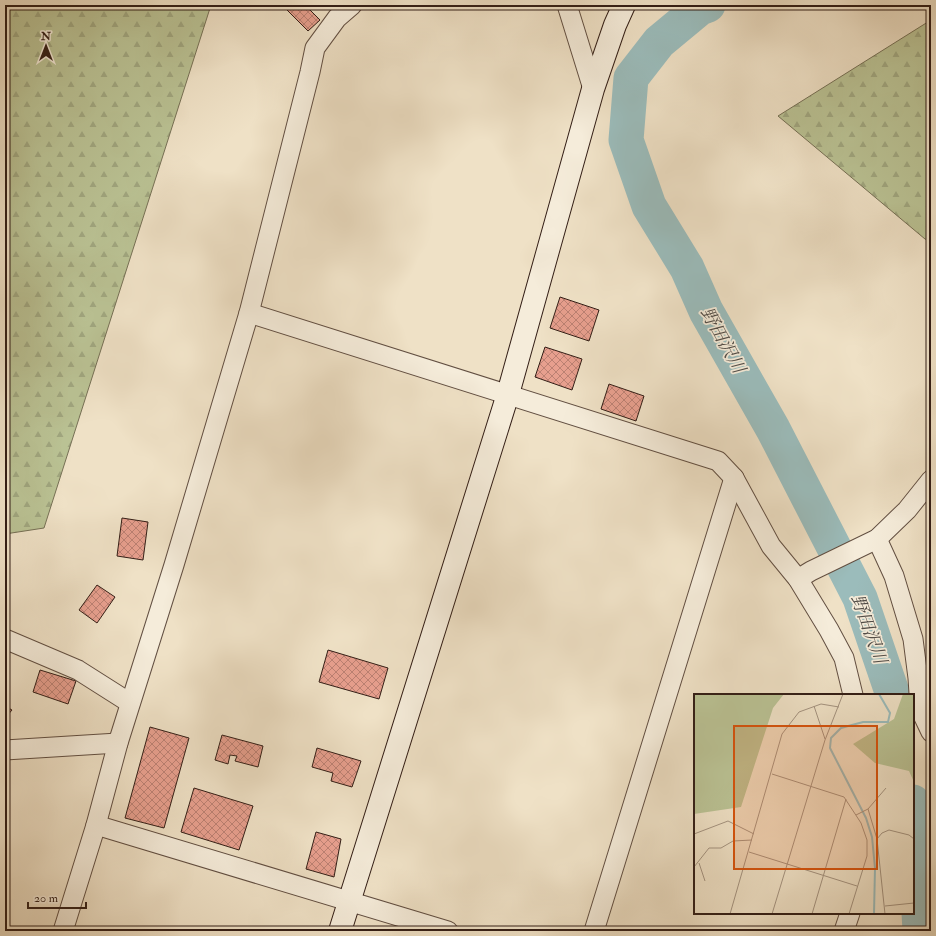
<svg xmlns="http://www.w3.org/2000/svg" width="936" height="936" font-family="'IM FELL Double Pica','Noto Serif JP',serif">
	<defs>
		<pattern id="forest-firs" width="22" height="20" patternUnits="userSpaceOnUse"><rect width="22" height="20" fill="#bac294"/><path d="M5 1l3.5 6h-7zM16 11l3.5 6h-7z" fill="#a0a67f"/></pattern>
		<pattern id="building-cross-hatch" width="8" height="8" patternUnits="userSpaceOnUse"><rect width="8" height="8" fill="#e79f8e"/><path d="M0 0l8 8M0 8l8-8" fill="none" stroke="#bc8173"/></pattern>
	</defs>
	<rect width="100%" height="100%" fill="#efe1c6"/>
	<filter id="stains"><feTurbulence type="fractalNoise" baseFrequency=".005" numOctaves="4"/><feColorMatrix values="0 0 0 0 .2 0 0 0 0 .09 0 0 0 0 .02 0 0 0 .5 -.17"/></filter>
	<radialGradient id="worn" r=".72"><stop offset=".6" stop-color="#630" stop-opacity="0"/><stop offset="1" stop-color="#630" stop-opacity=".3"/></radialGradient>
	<g fill="url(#forest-firs)" stroke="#767055">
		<path d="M5 5H211L44 528 5 534Z"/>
		<path d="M931 20V241L925 239 778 116Z"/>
	</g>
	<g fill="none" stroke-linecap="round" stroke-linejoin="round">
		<g stroke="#9bbcbb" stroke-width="35">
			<path d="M708 5 700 8 659 42 631 78 626 140 649 206 687 268 706 311 773 429 860 598 893 695"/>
			<path d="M913 802 920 931"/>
		</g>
	</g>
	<g fill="url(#building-cross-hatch)" stroke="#331e16">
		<path d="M292 5H305L320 20 308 31 287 10Z"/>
		<path d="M560 297 599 310 589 341 550 328Z"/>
		<path d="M545 347 582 359 572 390 535 377Z"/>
		<path d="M609 384 644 396 636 421 601 409Z"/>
		<path d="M122 518 148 522 143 560 117 556Z"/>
		<path d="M97 585 115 597 97 623 79 610Z"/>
		<path d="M328 650 388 668 379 699 319 682Z"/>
		<path d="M40 670 76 681 68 704 33 692Z"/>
		<path d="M5 706 12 710 5 718Z"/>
		<path d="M150 727 189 738 164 828 125 818Z"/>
		<path d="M222 735 263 746 258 767 235 761 237 756 230 755 228 764 215 760Z"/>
		<path d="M317 748 361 761 352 787 331 781 333 773 312 767Z"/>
		<path d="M194 788 253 806 239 850 181 832Z"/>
		<path d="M316 832 341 839 334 877 306 869Z"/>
	</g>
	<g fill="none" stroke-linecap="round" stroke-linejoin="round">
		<g stroke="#624f42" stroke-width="21">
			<g id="street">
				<path d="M567 5 593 89"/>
				<path d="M249 313 718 461 734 478 771 546 798 579 829 630 844 658 853 695"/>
				<path d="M877 539 894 576 913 639 918 678 920 709 931 732"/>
				<path d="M798 579 811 571 877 539 907 510 931 480"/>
				<path d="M5 639 78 670 130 703"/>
				<path d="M5 750 118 743"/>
				<path d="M96 825 448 931"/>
				<path d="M63 931 96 825 118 743 174 565 249 313 310 72 315 48 337 18 352 5"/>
				<path d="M594 931 734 478"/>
				<path d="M844 931 850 913"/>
			</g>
		</g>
		<g stroke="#331e16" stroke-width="24">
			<path id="secondary" d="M340 931 508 394 593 89 615 25 624 5"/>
		</g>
		<use href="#street" stroke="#f5ecda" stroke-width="19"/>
		<use href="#secondary" stroke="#f5ecda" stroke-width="22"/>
	</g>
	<g text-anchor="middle" stroke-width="3.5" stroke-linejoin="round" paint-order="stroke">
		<g font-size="18" font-style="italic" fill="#524d48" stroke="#f5ecda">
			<text transform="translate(723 340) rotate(61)" y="6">野田沢川</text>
			<text transform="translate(869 629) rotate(70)" y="6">野田沢川</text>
		</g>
	</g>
	<g transform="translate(694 694)">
		<rect width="220" height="220" fill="#efe1c6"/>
		<path d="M0 0H90L79 14 47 113 0 120ZM209 0H220V88L215 77 181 69 159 50 200 25Z" fill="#bac294"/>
		<path fill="none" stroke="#9bbcbb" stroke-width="2" d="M180 220 181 174 178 143 172 124 136 54 137 44 147 34 169 28H194L196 19 185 0"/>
		<path fill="none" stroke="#a49380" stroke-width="1" d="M120 12 131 45M78 80 150 103 167 129 173 146V162L155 220M174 115 183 145 191 220M162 121 174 115 192 94M0 140 34 127 60 140M183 145 188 139 195 136 215 141 220 145M55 158 163 192M5 169 11 187M0 173 15 154H27L39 147 58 146M191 212 220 209M36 220 88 40 105 18 127 10 145 13M78 220 131 46 149 0M118 220 152 105"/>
		<path fill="#d6530d" fill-opacity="0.15" stroke="#d6530d" stroke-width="2" d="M40 32H183V175H40Z"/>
		<rect width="220" height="220" fill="none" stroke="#331e16" stroke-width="2"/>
	</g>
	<rect width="936" height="936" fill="none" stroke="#efe1c6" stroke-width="20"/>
	<rect x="6" y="6" width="924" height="924" fill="none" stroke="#331e16" stroke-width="2"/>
	<rect x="10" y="10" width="916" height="916" fill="none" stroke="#331e16"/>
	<g transform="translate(46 46)" stroke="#f5ecda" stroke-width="3" paint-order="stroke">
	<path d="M0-3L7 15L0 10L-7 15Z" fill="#331e16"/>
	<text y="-6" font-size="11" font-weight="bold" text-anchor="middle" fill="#331e16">N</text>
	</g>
	<path d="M28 902v6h58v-6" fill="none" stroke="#331e16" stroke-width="2"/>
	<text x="34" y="902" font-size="12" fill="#331e16" stroke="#f5ecda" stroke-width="3" paint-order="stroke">20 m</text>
	<rect width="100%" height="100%" filter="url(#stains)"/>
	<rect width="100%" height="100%" fill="url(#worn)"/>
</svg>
